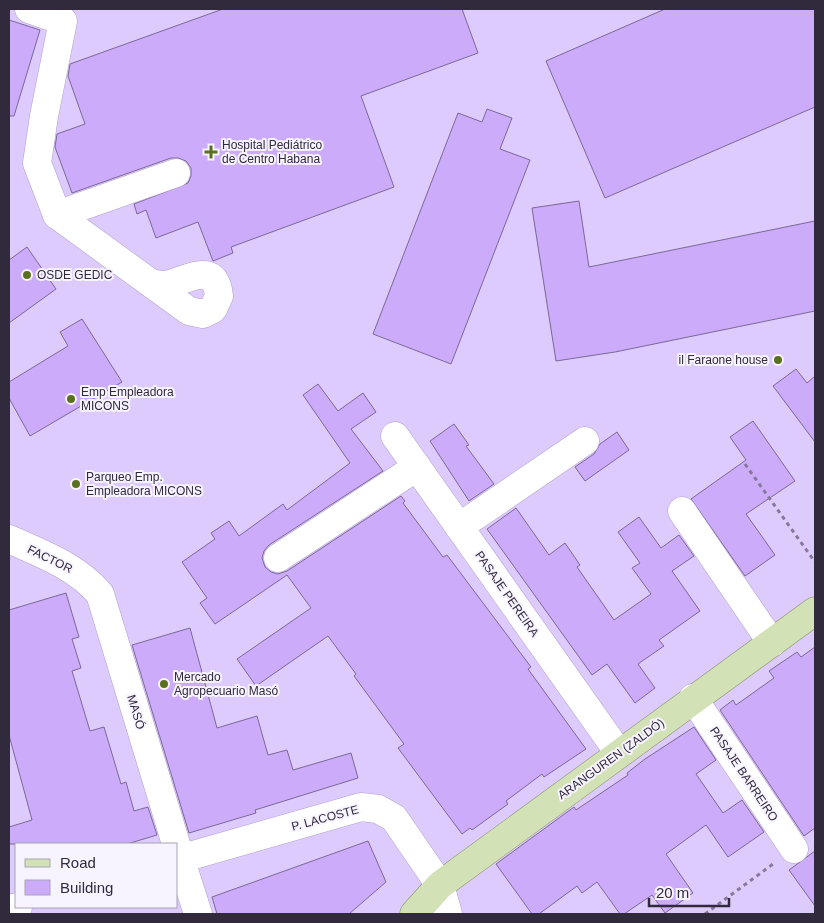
<svg xmlns="http://www.w3.org/2000/svg" width="824" height="923" font-family="Helvetica,sans-serif">
	<rect width="100%" height="100%" fill="#decbfd"/>
	<g fill="#cbabfa" stroke="#7b6996">
		<path d="M223 9H462L478 53 361 96 394 187 231 247 233 253 213 261 198 222 156 238 146 210 137 214 134 204 188 183 191 176V168L186 161 178 158H171L72 193 55 147 57 134 85 124 68 76 70 64Z"/>
		<path d="M665 9H815V107L605 198 546 61Z"/>
		<path d="M9 20 40 30 14 116H9Z"/>
		<path d="M487 109 512 118 500 149 530 160 451 364 373 334 458 113 482 122Z"/>
		<path d="M579 201 589 267 815 221V311L615 352 556 361 532 208Z"/>
		<path d="M27 247 56 289 9 323V260Z"/>
		<path d="M82 319 122 382 30 436 9 398V382L68 346 60 332Z"/>
		<path d="M796 369 807 383 815 376V442L773 386Z"/>
		<path d="M318 384 338 411 363 393 376 412 351 429 383 471 269 545 264 551 262 558 265 567 271 572 278 574 287 571 401 496 405 501 403 503 443 557 447 555 531 667 528 669 586 749 544 777 542 774 506 801 508 804 472 830 470 828 462 834 398 748 404 744 354 676 356 674 328 636 256 686 237 659 311 608 287 575 215 624 200 603 207 598 182 562 215 539 211 533 229 521 239 536 283 504 287 510 350 463 303 395Z"/>
		<path d="M753 421 795 481 746 514 775 555 745 576 691 499 746 460 730 437Z"/>
		<path d="M454 424 469 445 466 446 494 484 469 501 430 441Z"/>
		<path d="M617 432 629 450 585 481 575 467 594 454 600 444Z"/>
		<path d="M516 508 549 555 565 543 580 565 577 567 614 620 651 594 632 568 640 563 618 532 639 517 661 548 679 535 694 556 672 571 700 611 659 640 664 646 638 664 655 688 635 703 607 664 592 675 487 529Z"/>
		<path d="M66 593 79 637 72 639 81 668 72 671 90 731 104 727 121 784 126 782 134 811 148 807 157 835 127 844H9V827L32 820 9 735V610Z"/>
		<path d="M190 628 217 728 257 716 268 755 287 750 293 770 351 753 358 778 255 810 256 813 189 833 132 645Z"/>
		<path d="M815 647V828L804 836 720 710 733 700 736 705 774 678 769 671 797 652 801 657Z"/>
		<path d="M694 727 716 760 696 774 723 813 742 800 764 832 728 857 706 825 666 854 693 893 665 913 652 895 624 914H620L597 882 582 893 577 886 539 914H532L496 864 574 807 576 810 628 775 627 773 645 759Z"/>
		<path d="M368 841 386 882 349 914H217L212 897Z"/>
		<path d="M815 851V906L789 870Z"/>
	</g>
	<g fill="none" stroke-linecap="round" stroke-linejoin="round">
		<g stroke="#b29fcf" stroke-width="29">
			<g id="minor">
				<path d="M29 9 63 21 44 116 37 163 57 215 189 311 203 314 213 309 219 296C215 259 187 281 166 285 161 285 155 284 151 283"/>
				<path d="M57 215 176 173"/>
				<path d="M395 436 619 753"/>
				<path d="M682 511 772 643"/>
				<path d="M459 527 585 441"/>
				<path d="M9 539C42 554 76 566 100 594L176 844"/>
				<path d="M278 558 417 467"/>
				<path d="M693 698 794 849"/>
				<path d="M176 845 198 914"/>
				<path d="M176 860 361 807 378 809 394 818 440 885 448 914"/>
				<path d="M9 909 18 907"/>
			</g>
		</g>
		<g stroke="#87946b" stroke-width="29">
			<path id="major" d="M414 914 440 885 815 611"/>
		</g>
		<g stroke="#86799b" stroke-width="3" stroke-dasharray="4 4" stroke-linecap="butt">
			<path d="M745 464 815 562"/>
			<path d="M705 914 773 864"/>
		</g>
		<use href="#minor" stroke="#fff" stroke-width="28"/>
		<use href="#major" stroke="#d3e1b6" stroke-width="28"/>
	</g>
	<g fill="#5b701f" stroke="#f8f4ff" stroke-width="2">
		<path d="M208.5 144.5h5v5h5v5h-5v5h-5v-5h-5v-5h5z"/>
		<circle cx="27" cy="275" r="5"/>
		<circle cx="778" cy="360" r="5"/>
		<circle cx="71" cy="399" r="5"/>
		<circle cx="76" cy="484" r="5"/>
		<circle cx="164" cy="684" r="5"/>
	</g>
	<g text-anchor="middle" stroke-width="4" stroke-linejoin="round" paint-order="stroke">
		<g font-size="12" fill="#31293c" stroke="#f8f4ff" text-anchor="start">
			<text x="222" y="149">Hospital Pediátrico<tspan x="222" dy="14">de Centro Habana</tspan></text>
			<text x="37" y="279">OSDE GEDIC</text>
			<text x="768" y="364" text-anchor="end">il Faraone house</text>
			<text x="81" y="396">Emp Empleadora<tspan x="81" dy="14">MICONS</tspan></text>
			<text x="86" y="481">Parqueo Emp.<tspan x="86" dy="14">Empleadora MICONS</tspan></text>
			<text x="174" y="681">Mercado<tspan x="174" dy="14">Agropecuario Masó</tspan></text>
		</g>
		<g font-size="12" fill="#31293c" stroke="#f8f4ff">
			<text transform="translate(50 559) rotate(26)" y="4">FACTOR</text>
			<text transform="translate(507 594) rotate(55)" y="4">PASAJE PEREIRA</text>
			<text transform="translate(136 712) rotate(73)" y="4">MASÓ</text>
			<text transform="translate(611 759) rotate(-36)" y="4">ARANGUREN (ZALDÓ)</text>
			<text transform="translate(744 774) rotate(56)" y="4">PASAJE BARREIRO</text>
			<text transform="translate(325 818) rotate(-15)" y="4">P. LACOSTE</text>
		</g>
	</g>
	<rect width="824" height="923" fill="none" stroke="#31293c" stroke-width="20"/>
	<rect x="15" y="843" width="162" height="65" fill="#f8f4ff" stroke="#a8a3b1"/>
	<rect x="25" y="859" width="25" height="8" fill="#d3e1b6" stroke="#a8a3b1"/>
	<text x="60" y="868" font-size="15" fill="#31293c">Road</text>
	<rect x="25" y="880" width="25" height="15" fill="#cbabfa" stroke="#a8a3b1"/>
	<text x="60" y="893" font-size="15" fill="#31293c">Building</text>
	<path d="M649 898v8h80v-8" fill="none" stroke="#31293c" stroke-width="2.5"/>
	<text x="656" y="898" font-size="15" fill="#31293c" stroke="#f8f4ff" stroke-width="4" paint-order="stroke">20 m</text>
</svg>
